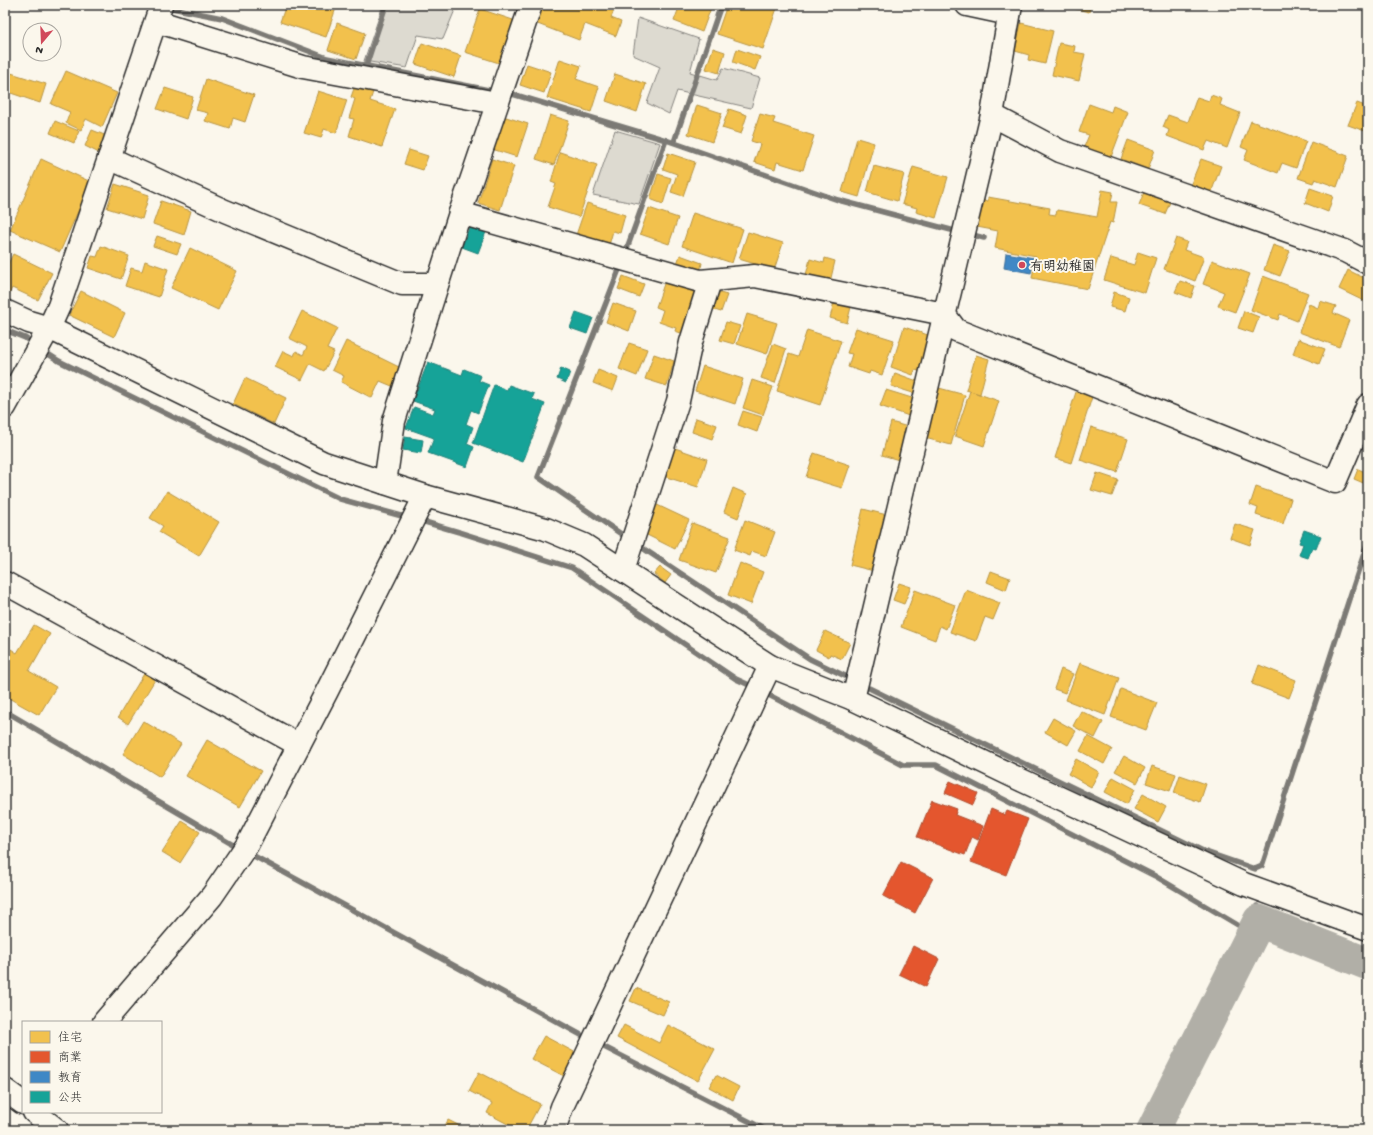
<svg xmlns="http://www.w3.org/2000/svg" width="1373" height="1135" font-family="'Gochi Hand','Klee One',sans-serif">
	<rect width="100%" height="100%" fill="#fbf7ec"/>
	<filter id="ink" filterUnits="userSpaceOnUse"><feTurbulence type="fractalNoise" baseFrequency=".025" numOctaves="2"/><feDisplacementMap in="SourceGraphic" scale="8" xChannelSelector="R" yChannelSelector="G"/><feConvolveMatrix kernelMatrix="1 2 1 2 8 2 1 2 1" color-interpolation-filters="sRGB"/></filter>
	<g filter="url(#ink)">
		<g fill="#dddad0" stroke="#84827e">
			<path d="M383 5H457L443 39 418 35 407 68 364 61Z"/>
			<path d="M638 18 699 39 690 72 717 80 723 68 760 78 751 108 677 91 669 114 647 103 660 67 633 55Z"/>
			<path d="M615 130 660 143 639 204 593 195Z"/>
		</g>
		<g fill="#f2c14e" stroke="#b69444">
			<path d="M286 5H337L326 37 280 22Z"/>
			<path d="M541 5H601L614 10 611 18 621 22 616 36 585 24 579 40 535 23Z"/>
			<path d="M680 5H712L702 32 674 21Z"/>
			<path d="M727 5H766L777 8 763 49 717 34Z"/>
			<path d="M1060 5H1091L1089 12Z"/>
			<path d="M480 9 516 21 502 64 465 52Z"/>
			<path d="M337 23 365 33 356 59 328 50Z"/>
			<path d="M1021 23 1053 31 1045 64 1028 60 1029 55 1015 51Z"/>
			<path d="M422 43 461 56 454 77 415 64Z"/>
			<path d="M1059 43 1075 46 1074 52 1085 54 1079 81 1052 75Z"/>
			<path d="M713 48 725 52 719 73 706 69Z"/>
			<path d="M737 49 760 57 755 70 733 62Z"/>
			<path d="M560 59 581 66 576 79 599 87 591 112 547 98Z"/>
			<path d="M527 64 551 72 544 93 520 85Z"/>
			<path d="M66 71 117 93 102 127 86 119 81 130 66 123 70 112 51 104Z"/>
			<path d="M11 73 46 84 40 103 5 91Z"/>
			<path d="M615 74 646 84 637 112 606 101Z"/>
			<path d="M206 79 254 95 245 122 233 118 230 129 205 121 208 113 196 110Z"/>
			<path d="M356 83 374 89 370 101 395 109 382 147 349 136 354 119 349 118 355 99 351 97Z"/>
			<path d="M165 88 193 97 186 119 157 109Z"/>
			<path d="M318 91 347 100 336 133 324 129 321 138 304 133Z"/>
			<path d="M1211 95 1222 99 1220 105 1240 113 1227 148 1208 141 1204 150 1167 136 1169 130 1163 127 1168 115 1188 122 1197 97 1209 101Z"/>
			<path d="M1357 103 1368 107V122L1365 131 1348 125Z"/>
			<path d="M1089 104 1111 112 1113 106 1128 112 1111 157 1084 147 1089 135 1079 132Z"/>
			<path d="M697 105 722 113 712 142 688 134Z"/>
			<path d="M729 109 747 115 741 134 722 128Z"/>
			<path d="M760 114 775 118 773 123 814 136 803 170 777 162 775 169 754 162 760 144 751 141Z"/>
			<path d="M550 115 569 121 554 165 536 159Z"/>
			<path d="M503 116 528 124 517 157 492 149Z"/>
			<path d="M55 121 79 131 74 143 50 133Z"/>
			<path d="M1251 121 1306 141 1296 168 1282 163 1278 173 1244 160 1248 150 1241 147Z"/>
			<path d="M92 130 107 136 99 153 85 146Z"/>
			<path d="M857 138 874 143 859 197 842 192Z"/>
			<path d="M1128 140 1155 150 1148 169 1121 159Z"/>
			<path d="M1311 142 1348 156 1337 187 1315 179 1313 183 1298 178Z"/>
			<path d="M409 150 428 156 423 170 404 164Z"/>
			<path d="M560 152 597 165 579 217 548 207 556 184 551 182Z"/>
			<path d="M668 153 695 162 683 196 671 192 677 174 663 169Z"/>
			<path d="M41 159 91 182 60 252 10 230Z"/>
			<path d="M492 159 514 166 500 210 478 203Z"/>
			<path d="M1201 159 1221 166 1211 193 1190 186Z"/>
			<path d="M874 166 904 174 897 201 867 192Z"/>
			<path d="M913 167 948 177 936 218 916 212 917 208 902 204Z"/>
			<path d="M658 174 671 178 663 204 650 199Z"/>
			<path d="M115 184 149 195 142 219 107 208Z"/>
			<path d="M1310 188 1333 196 1328 212 1305 203Z"/>
			<path d="M1102 190 1113 192 1111 202H1117L1113 223 1110 222 1088 289 1032 278 1036 256 995 248 998 231 977 227 982 200 988 201V197L1050 208 1049 214 1056 215 1057 210 1097 217Z"/>
			<path d="M1144 192 1170 202 1165 214 1139 205Z"/>
			<path d="M161 201 191 211 184 235 153 224Z"/>
			<path d="M587 203 625 215 620 233 613 231 609 245 576 235Z"/>
			<path d="M649 208 678 218 669 244 640 234Z"/>
			<path d="M693 213 743 229 732 263 682 246Z"/>
			<path d="M748 232 783 243 774 270 739 259Z"/>
			<path d="M157 236 181 244 177 254 153 246Z"/>
			<path d="M1176 238 1187 242 1184 250 1204 257 1195 281 1164 269Z"/>
			<path d="M1273 245 1290 251 1280 276 1264 270Z"/>
			<path d="M101 246 129 256 121 279 88 268 92 256 97 257Z"/>
			<path d="M190 248 237 271 218 310 171 288Z"/>
			<path d="M1138 252 1156 258 1145 293 1104 280 1111 258 1134 265Z"/>
			<path d="M13 254 52 273 38 300 12 288 7 298 5 297V270Z"/>
			<path d="M680 255 702 263 700 272 677 264Z"/>
			<path d="M825 258 835 261 830 282 806 275 810 259 824 263Z"/>
			<path d="M1212 260 1250 274 1235 312 1218 306 1224 292 1203 284Z"/>
			<path d="M145 261 168 269 159 297 125 286 131 268 142 271Z"/>
			<path d="M1348 270 1362 277 1364 272 1368 274V303L1339 289Z"/>
			<path d="M623 276 644 284 639 297 618 289Z"/>
			<path d="M1263 276 1308 293 1297 321 1280 314 1278 320 1251 310Z"/>
			<path d="M665 281 701 293 687 335 675 331 676 328 659 322 663 310 656 307Z"/>
			<path d="M1180 281 1195 286 1191 298 1175 292Z"/>
			<path d="M81 291 125 313 114 337 69 315Z"/>
			<path d="M714 291 727 295 721 312 708 308Z"/>
			<path d="M1114 292 1129 297 1125 311 1110 307Z"/>
			<path d="M1320 301 1336 306 1333 313 1349 320 1339 347 1299 332 1309 304 1318 308Z"/>
			<path d="M834 302 851 307 847 323 830 318Z"/>
			<path d="M613 303 636 311 629 331 606 322Z"/>
			<path d="M302 311 337 328 327 349 334 352 324 371 310 364 302 380 275 367 283 351 294 356 296 351 303 355 307 347 289 338Z"/>
			<path d="M1244 311 1259 317 1253 333 1238 328Z"/>
			<path d="M747 314 777 323 767 354 737 344Z"/>
			<path d="M726 322 740 326 734 344 720 340Z"/>
			<path d="M904 327 934 337 923 372 915 370 913 375 891 367Z"/>
			<path d="M856 328 894 340 882 375 870 371 869 374 848 367 852 354 847 353Z"/>
			<path d="M807 330 841 341 820 405 777 391 789 354 798 357Z"/>
			<path d="M1298 339 1325 349 1319 364 1293 354Z"/>
			<path d="M346 341 401 368 392 386 380 381 372 398 341 382 344 376 332 370Z"/>
			<path d="M629 343 647 349 637 376 619 369Z"/>
			<path d="M773 344 786 349 775 383 761 378Z"/>
			<path d="M654 354 674 361 667 386 645 379Z"/>
			<path d="M976 355 989 359 980 394 966 390Z"/>
			<path d="M703 366 743 379 735 404 695 391Z"/>
			<path d="M598 370 618 378 613 391 593 383Z"/>
			<path d="M895 373 920 382 916 394 891 386Z"/>
			<path d="M245 378 286 398 274 424 233 404Z"/>
			<path d="M752 380 773 387 763 415 743 408Z"/>
			<path d="M939 388 965 395 951 445 925 438Z"/>
			<path d="M886 390 915 399 909 416 880 406Z"/>
			<path d="M970 391 999 401 984 446 955 436Z"/>
			<path d="M1076 392 1092 397 1071 463 1055 458Z"/>
			<path d="M743 411 762 417 757 432 738 425Z"/>
			<path d="M696 418 717 425 712 439 692 432Z"/>
			<path d="M891 422 908 427 899 460 882 455Z"/>
			<path d="M1091 427 1128 439 1117 472 1080 460Z"/>
			<path d="M672 447 707 459 698 487 663 476Z"/>
			<path d="M814 453 850 465 842 488 806 477Z"/>
			<path d="M1358 469 1368 473V485L1354 479Z"/>
			<path d="M1097 473 1118 480 1112 496 1091 490Z"/>
			<path d="M1256 487 1291 499 1283 524 1256 515 1258 508 1250 505Z"/>
			<path d="M733 488 747 494 738 518 724 512Z"/>
			<path d="M167 491 219 522 199 556 159 532 163 526 150 518Z"/>
			<path d="M655 504 689 520 675 549 641 532Z"/>
			<path d="M863 509 887 515 874 571 850 565Z"/>
			<path d="M745 520 775 532 766 556 752 551 750 556 734 550Z"/>
			<path d="M692 523 730 537 716 573 679 560Z"/>
			<path d="M1235 524 1255 530 1250 545 1230 538Z"/>
			<path d="M740 563 763 572 751 604 728 595Z"/>
			<path d="M660 567 671 575 665 583 654 574Z"/>
			<path d="M991 571 1010 578 1006 590 987 582Z"/>
			<path d="M899 583 911 587 904 604 893 600Z"/>
			<path d="M915 590 955 605 946 629 940 626 935 640 901 627Z"/>
			<path d="M966 590 1000 603 993 620 985 617 976 641 950 632Z"/>
			<path d="M34 625 50 634 29 671 56 687 39 715 5 696V660L11 649 17 653Z"/>
			<path d="M825 631 850 643 842 659 830 654 829 657 816 650Z"/>
			<path d="M1080 663 1119 678 1105 715 1066 700Z"/>
			<path d="M1259 665 1296 680 1289 698 1252 684Z"/>
			<path d="M1061 669 1073 674 1065 693 1054 689Z"/>
			<path d="M145 672 156 678 128 724 118 717Z"/>
			<path d="M1121 689 1157 703 1146 730 1111 717Z"/>
			<path d="M1081 711 1103 722 1095 738 1073 726Z"/>
			<path d="M1053 718 1076 731 1068 745 1045 732Z"/>
			<path d="M143 721 181 744 160 777 123 754Z"/>
			<path d="M1088 736 1112 749 1104 764 1080 751Z"/>
			<path d="M207 740 261 771 240 807 186 776Z"/>
			<path d="M1124 756 1145 768 1137 783 1115 771Z"/>
			<path d="M1076 759 1099 772 1091 787 1068 774Z"/>
			<path d="M1152 766 1176 774 1170 791 1146 783Z"/>
			<path d="M1180 775 1206 784 1200 802 1174 793Z"/>
			<path d="M1113 777 1135 789 1127 804 1105 792Z"/>
			<path d="M1143 794 1166 807 1158 822 1134 809Z"/>
			<path d="M182 821 200 832 180 863 162 852Z"/>
			<path d="M636 988 669 1002 663 1015 630 1001Z"/>
			<path d="M624 1025 659 1043 668 1025 715 1049 698 1081 617 1038Z"/>
			<path d="M544 1036 578 1054 566 1077 531 1059Z"/>
			<path d="M479 1072 540 1104 526 1130H519L487 1113 492 1103 469 1091Z"/>
			<path d="M716 1075 739 1087 733 1100 709 1087Z"/>
			<path d="M448 1120 468 1130H443Z"/>
		</g>
		<g fill="#e4572e" stroke="#ac4a2d">
			<path d="M950 781 978 793 973 805 945 793Z"/>
			<path d="M932 800 957 809 955 815 983 826 978 840 972 837 965 855 917 837Z"/>
			<path d="M991 809 1005 815 1007 811 1028 819 1006 875 971 862Z"/>
			<path d="M901 862 933 878 915 913 883 896Z"/>
			<path d="M913 946 939 959 926 987 899 974Z"/>
		</g>
		<path fill="#3f88c5" stroke="#396c97" d="M1006 253 1034 258 1031 273 1004 268Z"/>
		<g fill="#17a398" stroke="#1d7f77">
			<path d="M470 226 486 232 478 253 462 247Z"/>
			<path d="M576 312 593 318 587 334 570 328Z"/>
			<path d="M428 362 462 375 464 369 481 376 479 381 489 385 478 413 471 410 466 424 473 427 467 444 474 447 467 467 428 453 434 438 406 428 414 407 433 414 435 409 413 401Z"/>
			<path d="M561 368 570 372 566 383 557 379Z"/>
			<path d="M494 385 507 390 509 385 534 394 532 399 545 404 523 462 473 443Z"/>
			<path d="M405 437 423 440 421 453 403 450Z"/>
			<path d="M1304 530 1321 536 1316 549 1312 548 1308 558 1299 555 1303 544 1299 543Z"/>
		</g>
		<g fill="none" stroke-linecap="round" stroke-linejoin="round">
			<g stroke="#7b7a75" stroke-width="5.5">
				<path d="M167 7 222 18 327 58 494 91"/>
				<path d="M366 66 386 5"/>
				<path d="M509 93 666 140 838 200 951 230"/>
				<path d="M674 142 721 5"/>
				<path d="M973 235 984 238"/>
				<path d="M626 251 666 140"/>
				<path d="M620 267 538 477 624 536"/>
				<path d="M5 330 25 338 35 345"/>
				<path d="M42 350 59 361 340 499 409 518"/>
				<path d="M418 520 459 532 572 568 736 679 756 688"/>
				<path d="M641 547 810 659 845 676"/>
				<path d="M869 688 1203 851 1255 869 1262 866 1368 541"/>
				<path d="M763 692 903 765H936L1155 876 1253 934"/>
				<path d="M5 711 235 846"/>
				<path d="M254 856 583 1036"/>
				<path d="M1258 906 1259 921"/>
				<path d="M604 1047 766 1130"/>
			</g>
			<path stroke="#b1afa7" stroke-width="33" d="M1153 1130 1259 921 1368 964"/>
			<g stroke="#2b2b2b" stroke-width="25">
				<g id="minor">
					<path d="M967 5 1009 14"/>
					<path d="M156 21 303 67 497 103"/>
					<path d="M992 115 1060 151 1345 251 1368 263"/>
					<path d="M109 158 225 211 402 284H437"/>
					<path d="M460 213 700 281 755 276 944 314 956 330 1335 482 1368 405"/>
					<path d="M5 311 29 322 49 328 324 463 425 496 546 529 584 545 770 666 853 699 1019 779 1244 884 1368 929"/>
					<path d="M5 407 49 328 59 306 161 5"/>
					<path d="M385 483 394 421 460 213 531 5"/>
					<path d="M623 570 678 401 691 342 710 281"/>
					<path d="M5 583 299 745"/>
					<path d="M853 699 992 115 1011 5"/>
					<path d="M104 1022 212 896 247 845 327 691 425 496"/>
					<path d="M5 1090 23 1103"/>
					<path d="M34 1112 57 1130"/>
					<path d="M554 1130 562 1107 770 666"/>
				</g>
			</g>
			<use href="#minor" stroke="#fbf7ec" stroke-width="22"/>
		</g>
	</g>
	<circle fill="#d1495b" stroke="#fbf7ec" stroke-width="1.5" cx="1022" cy="265" r="4"/>
	<g text-anchor="middle" stroke-width="4" stroke-linejoin="round" paint-order="stroke">
		<g font-size="13" font-weight="bold" fill="#2b2b2b" stroke="#fbf7ec" text-anchor="start">
			<text x="1030" y="270">有明幼稚園</text>
		</g>
	</g>
	<rect width="1373" height="1135" fill="none" stroke="#fbf7ec" stroke-width="20"/>
	<rect x="10" y="10" width="1353" height="1115" fill="none" stroke="#2b2b2b" stroke-width="1.5" filter="url(#ink)"/>
	<rect x="22" y="1021" width="140" height="92" fill="#fbf7ec" stroke="#a8a59f"/>
	<rect x="30" y="1031" width="20" height="12" fill="#f2c14e" stroke="#a8a59f"/>
	<text x="58" y="1041" font-size="12" fill="#2b2b2b">住宅</text>
	<rect x="30" y="1051" width="20" height="12" fill="#e4572e" stroke="#a8a59f"/>
	<text x="58" y="1061" font-size="12" fill="#2b2b2b">商業</text>
	<rect x="30" y="1071" width="20" height="12" fill="#3f88c5" stroke="#a8a59f"/>
	<text x="58" y="1081" font-size="12" fill="#2b2b2b">教育</text>
	<rect x="30" y="1091" width="20" height="12" fill="#17a398" stroke="#a8a59f"/>
	<text x="58" y="1101" font-size="12" fill="#2b2b2b">公共</text>
	<g transform="translate(42 42) rotate(199)"><circle r="19" fill="#fbf7ec" stroke="#a8a59f"/>
	<path d="M0-3L7 15L0 10L-7 15Z" fill="#d1495b"/>
	<text y="-6" font-size="11" font-weight="bold" text-anchor="middle" fill="#2b2b2b">N</text>
	</g>
</svg>
